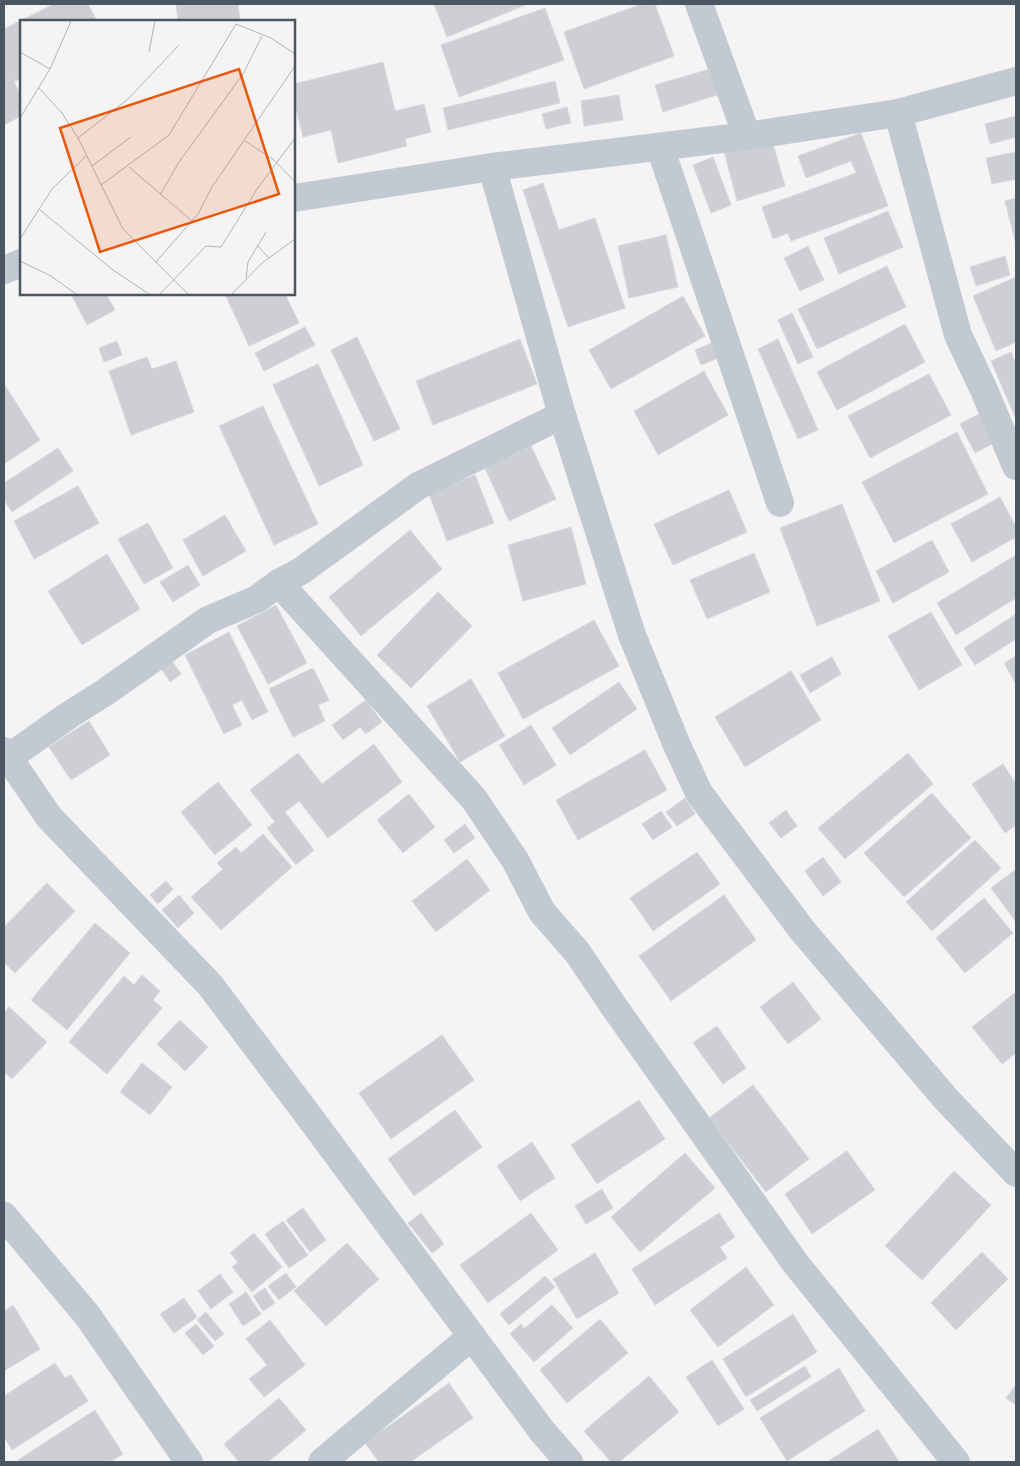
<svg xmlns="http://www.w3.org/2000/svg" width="1020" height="1466" font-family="Quicksand,sans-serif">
	<rect width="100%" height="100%" fill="#f5f3f3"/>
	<g fill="#cdcfd5" stroke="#d7d9de">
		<path d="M54 4H88L97 21H21V78L4 87V29Z"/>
		<path d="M176 4H238L240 21H178Z"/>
		<path d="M434 4H528L447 37Z"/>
		<path d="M642 4H655L674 56 584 89 564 32Z"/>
		<path d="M545 8 564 60 459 97 441 45Z"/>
		<path d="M383 62 395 111 424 104 431 132 405 139 407 146 338 163 331 130 303 137 294 100V84Z"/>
		<path d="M710 69 717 95 663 112 655 85Z"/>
		<path d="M13 79 21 97V116L4 125V83Z"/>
		<path d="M555 81 560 103 448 130 443 108Z"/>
		<path d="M619 95 623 120 584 126 581 101Z"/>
		<path d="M567 107 571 123 546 129 542 114Z"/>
		<path d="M1016 116V137L990 144 985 124Z"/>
		<path d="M861 133 888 206 791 241 788 233 773 239 762 207 856 173 851 161 806 178 798 156Z"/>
		<path d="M771 137 785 186 737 201 724 151Z"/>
		<path d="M1016 152V179L992 184 986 158Z"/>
		<path d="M713 157 731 205 711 213 693 165Z"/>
		<path d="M543 183 559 230 595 218 625 308 568 327 523 190Z"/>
		<path d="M1016 198V245L1005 201Z"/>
		<path d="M888 211 903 247 839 274 824 238Z"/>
		<path d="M666 235 678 287 629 298 618 246Z"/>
		<path d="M808 246 824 280 800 291 784 258Z"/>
		<path d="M1005 256 1010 275 976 286 970 267Z"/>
		<path d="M887 266 906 307 817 349 798 309Z"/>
		<path d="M1016 277V342L996 351 973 296Z"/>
		<path d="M71 294H106L115 310 87 325Z"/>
		<path d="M225 294H285L299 323 249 346Z"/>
		<path d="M683 296 705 336 611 389 589 350Z"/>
		<path d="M792 313 813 357 798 364 778 320Z"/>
		<path d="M905 324 925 362 837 410 817 372Z"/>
		<path d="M305 327 315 345 264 371 255 353Z"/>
		<path d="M357 337 400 429 374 441 331 350Z"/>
		<path d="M520 339 537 384 433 425 416 381Z"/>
		<path d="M778 339 818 430 798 439 758 349Z"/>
		<path d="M117 341 122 355 104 362 99 348Z"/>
		<path d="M712 343 718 358 701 365 695 350Z"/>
		<path d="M1011 352 1016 364V419L991 361Z"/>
		<path d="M147 357 152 369 176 361 194 412 131 435 109 371Z"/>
		<path d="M318 364 363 465 319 486 273 385Z"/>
		<path d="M704 371 728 415 658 455 634 411Z"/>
		<path d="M929 374 951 415 870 458 848 416Z"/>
		<path d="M4 384 40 440 4 464Z"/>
		<path d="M263 406 318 524 274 545 219 426Z"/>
		<path d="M979 414 994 443 975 453 960 424Z"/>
		<path d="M957 432 988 494 894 543 862 482Z"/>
		<path d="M531 446 556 499 509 521 485 468Z"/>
		<path d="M58 448 73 471 12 512 4 500V483Z"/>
		<path d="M475 475 494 523 447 541 429 494Z"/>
		<path d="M78 486 99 523 34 559 14 521Z"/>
		<path d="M729 490 747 532 673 565 654 524Z"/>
		<path d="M1000 497 1016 527V537L972 562 951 524Z"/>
		<path d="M842 504 880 601 817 626 780 528Z"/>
		<path d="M225 515 246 551 203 576 183 540Z"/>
		<path d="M148 523 173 568 144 584 118 539Z"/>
		<path d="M571 527 586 584 523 601 508 545Z"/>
		<path d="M410 530 442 569 361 636 329 597Z"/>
		<path d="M932 540 949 572 893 603 876 571Z"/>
		<path d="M754 553 770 592 707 619 690 580Z"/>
		<path d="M107 554 140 609 82 645 48 591Z"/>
		<path d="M1016 555V598L956 635 937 603Z"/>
		<path d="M188 565 200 585 173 602 160 582Z"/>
		<path d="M438 592 472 626 411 688 377 655Z"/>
		<path d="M276 605 307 663 268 684 237 626Z"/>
		<path d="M931 612 962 665 919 690 888 636Z"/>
		<path d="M1016 614V639L975 665 964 648Z"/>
		<path d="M594 620 619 666 523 719 498 673Z"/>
		<path d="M229 632 268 712 252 720 242 700 232 705 242 725 224 734 185 655Z"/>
		<path d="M1016 656V684L1004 663Z"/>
		<path d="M832 657 841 674 810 693 800 675Z"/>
		<path d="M170 658 181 674 170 682 159 665Z"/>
		<path d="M313 668 329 700 318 705 325 721 293 737 269 689Z"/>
		<path d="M791 671 821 720 745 767 715 717Z"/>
		<path d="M471 679 505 736 460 762 427 706Z"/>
		<path d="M619 682 637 709 570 755 552 728Z"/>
		<path d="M366 700 382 722 366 734 360 727 343 740 332 725Z"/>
		<path d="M89 721 110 755 71 780 49 747Z"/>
		<path d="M531 725 556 765 524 785 499 745Z"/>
		<path d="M374 744 402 782 328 838 299 801 285 812 314 850 296 865 267 828 275 822 250 790 298 753 322 784Z"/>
		<path d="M645 750 667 790 578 840 556 800Z"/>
		<path d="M908 753 933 784 845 859 818 828Z"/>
		<path d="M1003 764 1016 784V825L1005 833 972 784Z"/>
		<path d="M218 782 252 825 215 855 181 812Z"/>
		<path d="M932 793 971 838 904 897 864 853Z"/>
		<path d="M409 794 435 827 403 853 377 820Z"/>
		<path d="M685 798 695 814 677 826 666 812Z"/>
		<path d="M786 810 797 826 781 838 769 823Z"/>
		<path d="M661 811 672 827 653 840 642 824Z"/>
		<path d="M465 824 475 838 454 853 444 840Z"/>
		<path d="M263 834 292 867 221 930 191 897 223 869 217 863 236 847 241 853Z"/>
		<path d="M975 840 1001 868 932 931 906 902Z"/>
		<path d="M697 852 720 884 653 931 630 898Z"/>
		<path d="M823 857 841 882 823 896 805 871Z"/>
		<path d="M467 859 490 890 436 932 412 901Z"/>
		<path d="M1015 870 1016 872V922L991 888Z"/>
		<path d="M166 881 173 889 158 904 150 895Z"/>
		<path d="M47 883 75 911 15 973 4 962V927Z"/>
		<path d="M179 895 194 913 178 928 162 910Z"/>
		<path d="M724 895 756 940 671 1001 639 956Z"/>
		<path d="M984 898 1013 933 965 973 936 938Z"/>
		<path d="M95 923 130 953 67 1030 31 1000Z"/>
		<path d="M142 975 160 991 153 1000 162 1008 107 1074 69 1042 124 976 134 985Z"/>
		<path d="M793 982 821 1019 788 1044 760 1007Z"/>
		<path d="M1016 992V1053L1002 1064 972 1027Z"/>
		<path d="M9 1007 47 1042 12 1079 4 1072V1013Z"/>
		<path d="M180 1020 208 1047 185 1071 157 1044Z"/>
		<path d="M717 1026 746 1068 723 1084 693 1043Z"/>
		<path d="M442 1035 474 1080 391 1139 359 1093Z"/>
		<path d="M142 1063 172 1087 150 1115 120 1092Z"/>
		<path d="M753 1085 809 1159 766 1192 709 1118Z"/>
		<path d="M639 1100 665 1139 597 1184 571 1145Z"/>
		<path d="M455 1110 482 1147 414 1196 388 1159Z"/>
		<path d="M532 1142 555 1178 520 1201 497 1166Z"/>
		<path d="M847 1151 875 1190 812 1234 785 1194Z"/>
		<path d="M685 1153 715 1188 640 1252 611 1217Z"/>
		<path d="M954 1171 991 1205 922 1280 885 1246Z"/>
		<path d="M602 1189 613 1208 586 1224 575 1206Z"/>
		<path d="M303 1208 326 1240 310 1252 286 1220Z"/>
		<path d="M421 1213 444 1244 432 1253 408 1223Z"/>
		<path d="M531 1213 558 1250 488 1303 460 1265Z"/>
		<path d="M719 1213 735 1237 720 1247 727 1258 655 1305 632 1269Z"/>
		<path d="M283 1221 308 1255 289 1268 265 1234Z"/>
		<path d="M254 1233 282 1267 252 1292 232 1267 238 1262 230 1253Z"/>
		<path d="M347 1243 379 1279 326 1326 294 1291Z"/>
		<path d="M982 1252 1008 1279 956 1330 931 1303Z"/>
		<path d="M595 1253 619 1293 577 1319 553 1279Z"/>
		<path d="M746 1267 774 1305 718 1347 690 1310Z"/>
		<path d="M286 1273 296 1287 279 1300 268 1286Z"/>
		<path d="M220 1274 233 1292 211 1309 198 1291Z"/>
		<path d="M545 1276 555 1287 509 1325 500 1314Z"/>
		<path d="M265 1288 275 1303 263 1311 253 1296Z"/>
		<path d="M246 1292 261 1314 243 1326 229 1304Z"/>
		<path d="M184 1298 197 1317 174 1333 160 1314Z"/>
		<path d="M13 1305 40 1349 4 1371V1311Z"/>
		<path d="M552 1305 573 1328 534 1362 510 1334 521 1324 524 1329Z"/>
		<path d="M206 1312 224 1334 215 1341 197 1320Z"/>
		<path d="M793 1314 817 1352 746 1397 723 1359Z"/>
		<path d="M600 1319 628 1353 567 1403 540 1370Z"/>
		<path d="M270 1320 305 1365 264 1397 249 1379 267 1365 246 1339Z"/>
		<path d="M196 1324 214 1346 203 1355 185 1333Z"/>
		<path d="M712 1360 744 1409 718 1426 686 1377Z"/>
		<path d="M55 1363 65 1378 71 1375 88 1401 12 1450 4 1436V1396Z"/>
		<path d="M805 1366 811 1377 757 1411 750 1400Z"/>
		<path d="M839 1368 865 1411 787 1461 760 1418Z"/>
		<path d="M649 1376 679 1412 619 1462H611L584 1431Z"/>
		<path d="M449 1383 473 1418 410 1462H379L365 1443Z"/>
		<path d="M1016 1385V1405L1006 1398Z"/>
		<path d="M279 1398 306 1430 268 1462H239L224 1444Z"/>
		<path d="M95 1410 123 1454 110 1462H20L18 1460Z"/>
		<path d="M878 1429 899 1462H827Z"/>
	</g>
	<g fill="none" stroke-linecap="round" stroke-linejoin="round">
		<g stroke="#c1cad2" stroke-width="28">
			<path d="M699 4 747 136"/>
			<path d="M898 113 958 335 984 390 1016 466"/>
			<path d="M660 147 780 503"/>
			<path d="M492 167 562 415 632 635 676 743 699 793 802 930 946 1099 1016 1173"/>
			<path d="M294 198 492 167 747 136 898 113 1016 81"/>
			<path d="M4 270 21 263"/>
			<path d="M279 583 474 799 515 860 542 912 577 952 617 1011 796 1264 956 1462"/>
			<path d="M4 751 49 817 210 985 311 1119 542 1431 569 1462"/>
			<path d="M8 758 69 715 104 693 208 620 257 599 279 583 301 571 418 486 562 415"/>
			<path d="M4 1216 87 1315 189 1462"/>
			<path d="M322 1462 472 1336"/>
		</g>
	</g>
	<g transform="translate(20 20)">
		<rect width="275" height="275" fill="#f5f3f3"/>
		<path fill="none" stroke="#b1b4b9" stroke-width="1" d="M0 32 30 49M129 32 135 1M19 68 42 93 58 118 103 209 168 274M0 98 30 49 51 1M58 118 108 79 159 25M225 121 254 140 275 162M72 146 111 117M109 147 172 201M81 165 149 115 216 4 251 18 275 34M140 175 159 142 223 54 242 16M20 190 93 250 129 274M0 219 32 169 67 135M237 225 249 238M0 241 31 256 56 274M135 243 178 194 192 167 275 46M226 258 228 242 246 212M140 274 186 226 201 227 237 169 275 118M212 274 242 243 275 219"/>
		<path fill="#e8590c" fill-opacity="0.15" stroke="#e8590c" stroke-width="2.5" d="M219 49 259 174 80 232 40 108Z"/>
		<rect width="275" height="275" fill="none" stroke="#4a5661" stroke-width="2.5"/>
	</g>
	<rect width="1020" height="1466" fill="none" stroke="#4a5661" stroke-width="10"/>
</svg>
